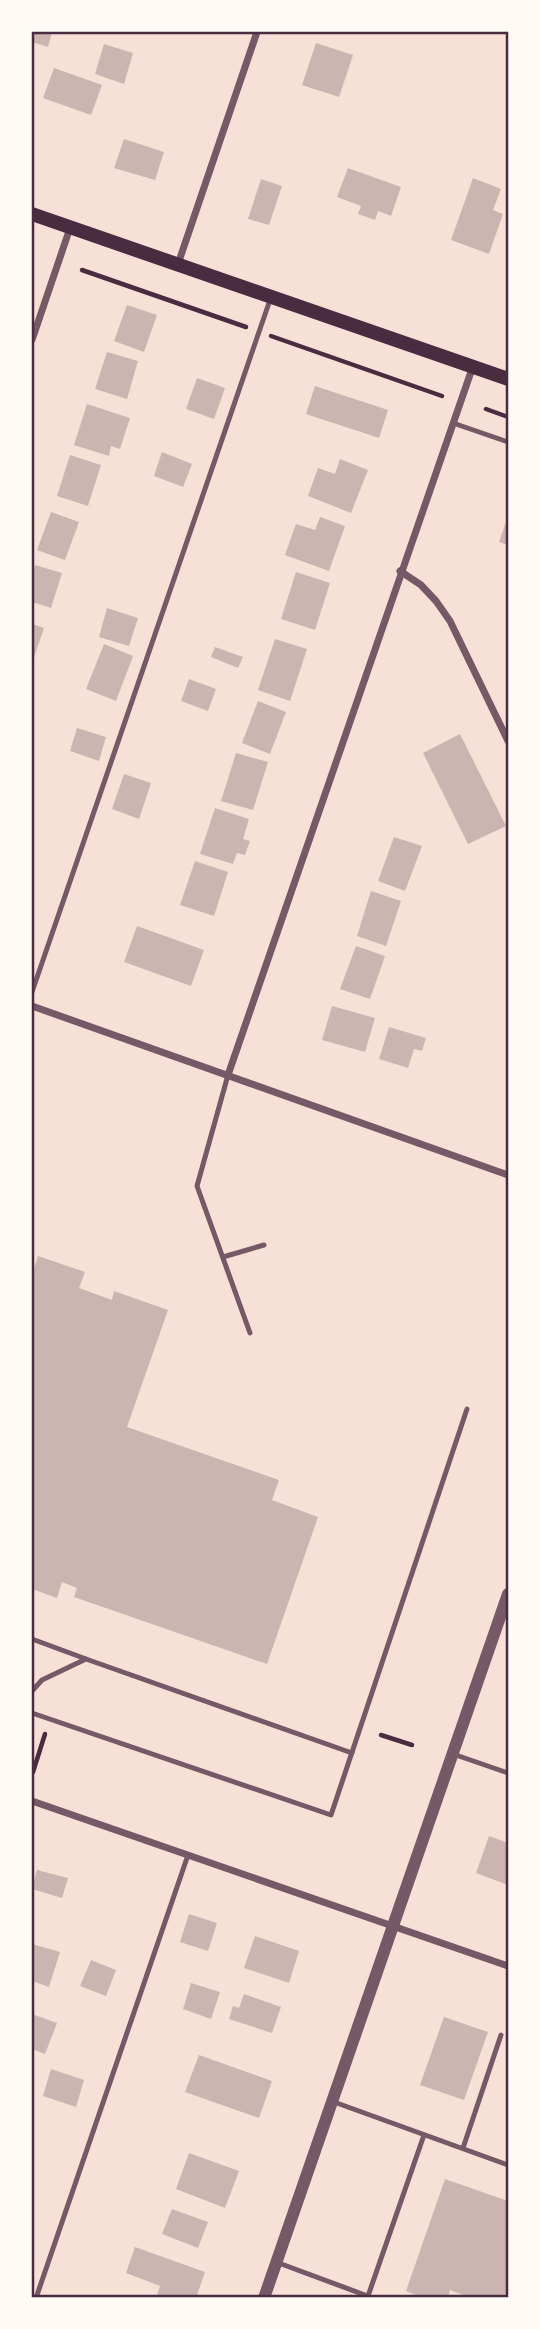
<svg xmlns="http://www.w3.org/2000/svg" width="540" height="2329" font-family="Manrope,sans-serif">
	<rect width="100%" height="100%" fill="#f7e1d7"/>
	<g fill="#ccb4b1">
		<path d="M32 32H52L48 47 32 42Z"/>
		<path d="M316 43 353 55 339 97 302 85Z"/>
		<path d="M104 44 133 53 124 84 95 74Z"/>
		<path d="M54 68 102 85 91 115 43 98Z"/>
		<path d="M124 139 164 152 155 180 114 168Z"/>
		<path d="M348 168 401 187 391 216 378 211 375 220 358 214 361 206 337 197Z"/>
		<path d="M473 178 501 189 493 210 503 214 489 254 451 240Z"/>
		<path d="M261 179 282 186 269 225 248 219Z"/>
		<path d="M127 305 157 315 144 352 114 341Z"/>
		<path d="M107 352 138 361 127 399 95 389Z"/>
		<path d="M197 378 225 388 214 419 186 409Z"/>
		<path d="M315 386 388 410 379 438 306 414Z"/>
		<path d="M87 404 130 418 120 449 111 446 109 456 74 445Z"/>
		<path d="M162 452 192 464 183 487 154 476Z"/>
		<path d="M70 455 101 465 88 506 57 496Z"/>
		<path d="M340 459 368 470 351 513 308 496 318 468 335 474Z"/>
		<path d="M51 512 79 522 65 560 37 550Z"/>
		<path d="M508 516V545L499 542Z"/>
		<path d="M320 517 345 526 329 571 285 555 296 524 315 530Z"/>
		<path d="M35 565 62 573 51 608 32 602V576Z"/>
		<path d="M296 572 330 583 315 630 281 619Z"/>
		<path d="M107 608 138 618 129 646 99 637Z"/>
		<path d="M32 624 44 628 32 663Z"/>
		<path d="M275 639 307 649 290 701 258 690Z"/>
		<path d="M104 644 133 656 116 701 86 689Z"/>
		<path d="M215 647 243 657 238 668 211 657Z"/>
		<path d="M189 679 216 689 208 711 181 701Z"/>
		<path d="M258 701 286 712 270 754 242 743Z"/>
		<path d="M77 728 106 737 99 761 70 751Z"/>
		<path d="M460 734 506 826 468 844 423 753Z"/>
		<path d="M236 753 268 762 253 810 221 801Z"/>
		<path d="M124 774 151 783 139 819 112 809Z"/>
		<path d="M215 808 249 819 243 839 250 841 245 855 237 853 233 864 200 854Z"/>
		<path d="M394 837 422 846 405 891 378 881Z"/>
		<path d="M195 861 228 872 214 916 180 905Z"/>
		<path d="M371 891 401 901 386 946 357 936Z"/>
		<path d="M137 926 204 950 191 986 124 962Z"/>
		<path d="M356 946 385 956 370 999 340 989Z"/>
		<path d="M332 1006 375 1018 365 1052 322 1040Z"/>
		<path d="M389 1027 426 1038 422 1051 414 1049 408 1068 379 1059Z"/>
		<path d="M38 1256 85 1272 79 1288 112 1300 114 1291 168 1310 127 1427 279 1480 272 1500 318 1517 267 1664 74 1597 77 1588 62 1582 57 1598 32 1589V1275Z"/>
		<path d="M489 1836 508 1843V1885L476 1873Z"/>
		<path d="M37 1870 68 1878 62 1898 32 1889Z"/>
		<path d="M189 1914 217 1923 208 1951 180 1942Z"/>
		<path d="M255 1936 299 1951 289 1983 244 1968Z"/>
		<path d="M32 1944 60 1952 49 1987 32 1981Z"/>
		<path d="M91 1960 116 1970 106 1996 80 1986Z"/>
		<path d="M191 1983 220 1992 211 2019 183 2009Z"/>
		<path d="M244 1994 281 2007 272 2033 229 2019 233 2006 239 2008Z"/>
		<path d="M32 2014 57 2023 45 2054 32 2049Z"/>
		<path d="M444 2017 488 2032 464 2100 420 2085Z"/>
		<path d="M199 2055 272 2081 259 2118 185 2092Z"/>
		<path d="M51 2069 84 2080 76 2107 43 2096Z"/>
		<path d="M189 2153 239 2171 225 2208 176 2189Z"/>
		<path d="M445 2179 508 2201V2298H471L450 2290 448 2298H423L406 2291Z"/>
		<path d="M172 2209 208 2222 198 2248 162 2234Z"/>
		<path d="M135 2247 205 2272 196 2298H156L160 2286 126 2273Z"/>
	</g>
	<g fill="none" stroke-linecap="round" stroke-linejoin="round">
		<g stroke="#4a2c40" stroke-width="4.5">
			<path d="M82 270 246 327"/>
			<path d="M271 336 442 396"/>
			<path d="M486 409 508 417"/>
			<path d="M381 1735 412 1745"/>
			<path d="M33 1772 45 1734"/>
		</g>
		<g stroke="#755966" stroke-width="5">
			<path d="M453 423 508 442"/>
			<path d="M32 992 271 297"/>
			<path d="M228 1075 197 1186 250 1333"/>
			<path d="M223 1257 264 1245"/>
			<path d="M32 1639 86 1659"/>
			<path d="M32 1691 42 1680 86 1659 352 1753"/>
			<path d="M32 1713 331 1815 467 1409"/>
			<path d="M453 1754 508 1773"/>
			<path d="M334 2102 508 2165"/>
			<path d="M463 2148 501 2035"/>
			<path d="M276 2262 373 2298"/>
			<path d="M368 2296 424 2135"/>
			<path d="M36 2298 188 1855"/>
		</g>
		<g stroke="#755966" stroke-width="7">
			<path d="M178 264 257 32"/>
			<path d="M32 340 70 228"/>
			<path d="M400 571 421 585 436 601 450 621 508 741"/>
			<path d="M32 1006 508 1175"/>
			<path d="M228 1075 473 366"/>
			<path d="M32 1801 508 1966"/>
		</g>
		<path stroke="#755966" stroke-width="12" d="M264 2298 508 1594"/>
		<path stroke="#4a2c40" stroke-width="14" d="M32 214 508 379"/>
	</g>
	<rect width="540" height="2329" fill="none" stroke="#fffaf5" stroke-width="66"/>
	<rect x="33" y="33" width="474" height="2263" fill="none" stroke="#4a2c40" stroke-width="2.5"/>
</svg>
